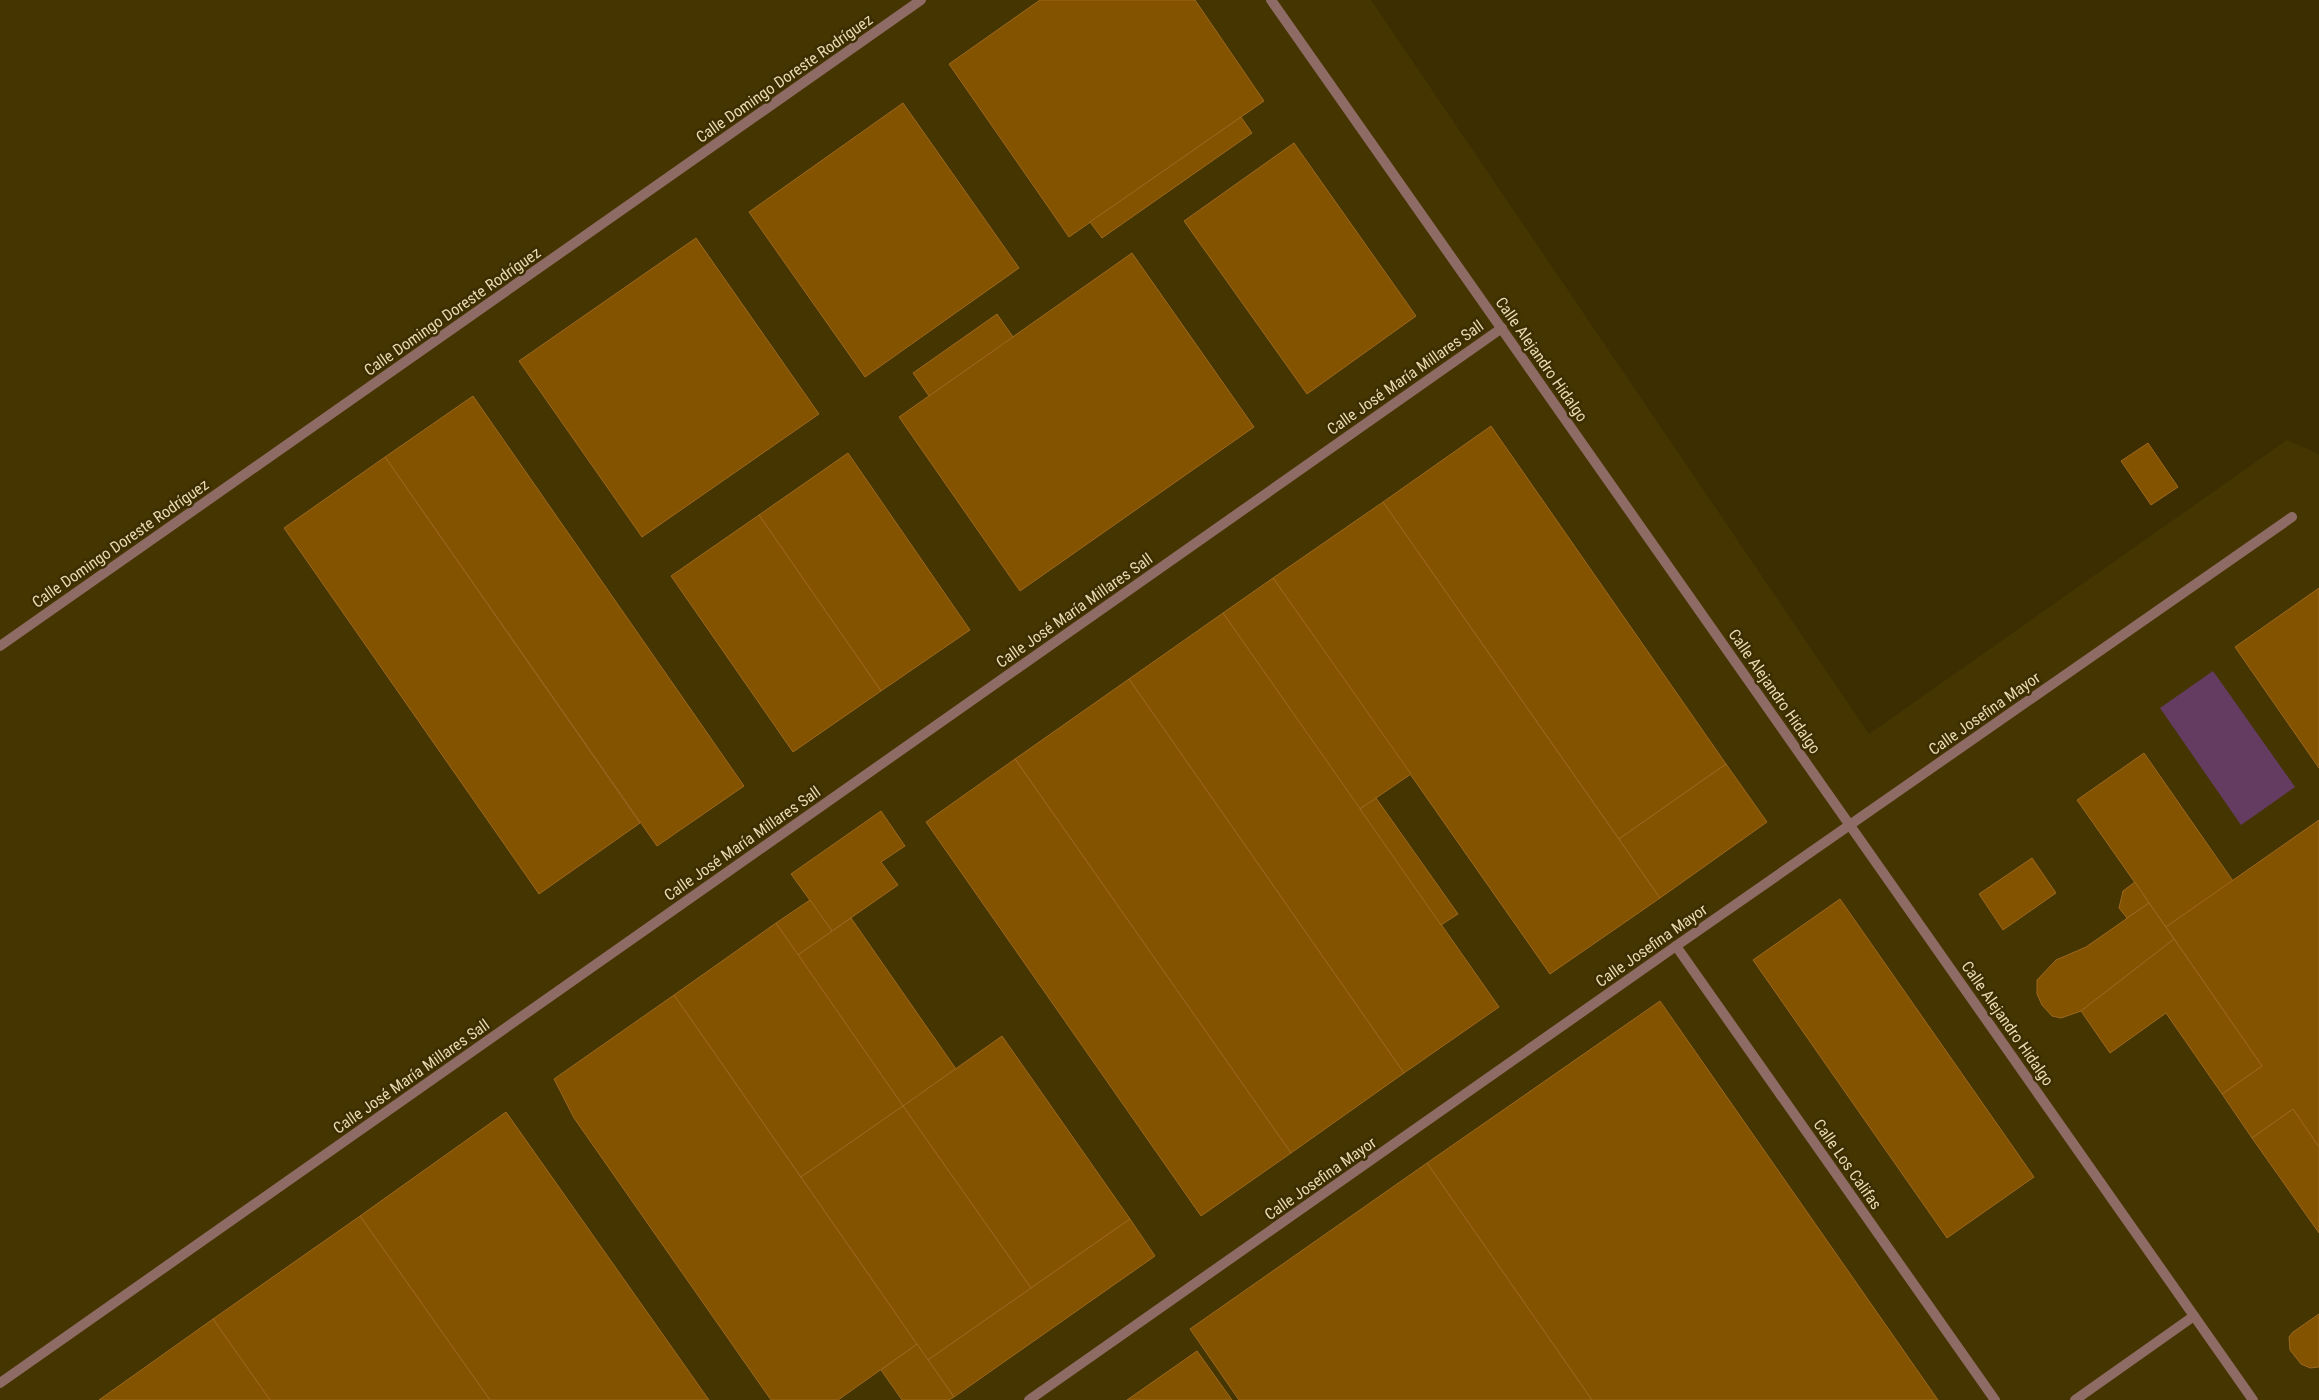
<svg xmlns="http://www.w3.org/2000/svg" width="2319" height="1400" font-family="'Roboto Condensed',sans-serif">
	<rect width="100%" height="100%" fill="#3c2e00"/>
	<path fill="#453500" d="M0 0H1371L1869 734 2287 440 2319 454V1400H0Z"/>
	<path fill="#653c61" d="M2213 671 2295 787 2241 825 2160 708Z"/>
	<g fill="#845300" stroke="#9b6821">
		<path d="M1040 0H1195L1264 101 1069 237 949 64Z"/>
		<path d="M903 103 1019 268 865 377 749 212Z"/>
		<path d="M1241 117 1252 133 1102 238 1090 222Z"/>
		<path d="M1294 143 1416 316 1307 394 1184 221Z"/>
		<path d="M696 238 819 414 642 537 519 361Z"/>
		<path d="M1132 253 1254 427 1020 591 899 417Z"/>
		<path d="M997 314 1013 337 929 396 913 373Z"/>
		<path d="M473 396 744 786 657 846 385 457Z"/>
		<path d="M1491 426 1726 764 1619 839 1383 502Z"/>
		<path d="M2148 443 2178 487 2151 505 2121 461Z"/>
		<path d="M848 453 970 630 881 691 759 515Z"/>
		<path d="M385 457 640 823 539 894 284 528Z"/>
		<path d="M1383 502 1660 898 1550 974 1273 578Z"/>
		<path d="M759 515 881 691 793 752 671 576Z"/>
		<path d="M1273 578 1411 774 1360 809 1223 613Z"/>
		<path d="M2319 588V768L2235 647Z"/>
		<path d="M1223 613 1499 1007 1404 1073 1129 679Z"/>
		<path d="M1129 679 1404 1073 1291 1153 1015 759Z"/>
		<path d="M2144 753 2233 881 2166 927 2077 800Z"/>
		<path d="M1015 759 1291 1153 1201 1216 926 822Z"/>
		<path d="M1726 764 1767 822 1660 898 1619 839Z"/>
		<path d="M1376 798 1458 914 1441 925 1360 809Z"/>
		<path d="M881 811 905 846 881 862 898 885 832 931 791 874Z"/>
		<path d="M2319 820V1147L2293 1109 2252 1138 2222 1094 2262 1066 2166 927Z"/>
		<path d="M2032 858 2056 893 2003 930 1979 894Z"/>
		<path d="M2135 882 2149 903 2127 918 2119 908 2123 891Z"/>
		<path d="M1840 899 2034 1177 1947 1238 1753 960Z"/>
		<path d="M810 900 832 931 798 955 776 923Z"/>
		<path d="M2149 903 2174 939 2081 1011 2061 1018 2052 1016 2042 1005 2037 994V980L2056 960 2086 947Z"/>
		<path d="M851 918 956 1069 903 1106 798 955Z"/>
		<path d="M776 923 903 1106 801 1177 674 995Z"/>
		<path d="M2174 939 2262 1066 2222 1094 2166 1013 2110 1053 2081 1011Z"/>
		<path d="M674 995 917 1344 838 1400H771L574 1118 554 1079Z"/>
		<path d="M1660 1001 1938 1400H1592L1427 1163Z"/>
		<path d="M1002 1036 1130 1219 1031 1288 903 1106Z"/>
		<path d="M903 1106 1031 1288 928 1360 801 1177Z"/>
		<path d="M2293 1109 2319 1147V1233L2252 1138Z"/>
		<path d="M506 1112 709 1400H490L360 1216Z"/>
		<path d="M1427 1163 1592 1400H1239L1190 1329Z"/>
		<path d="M360 1216 490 1400H270L213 1319Z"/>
		<path d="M1130 1219 1155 1256 954 1397 928 1360Z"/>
		<path d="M2319 1314V1367L2310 1368 2301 1364 2290 1350 2289 1337 2293 1332Z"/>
		<path d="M213 1319 270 1400H99Z"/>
		<path d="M917 1344 954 1397 949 1400H902L881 1370Z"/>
		<path d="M1197 1351 1232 1400H1127Z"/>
	</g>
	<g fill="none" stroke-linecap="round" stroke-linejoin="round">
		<g stroke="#8e6b64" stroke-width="10">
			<path d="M1271 0 2253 1400"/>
			<path d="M0 646 921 0"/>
			<path d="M1676 946 1995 1400"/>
			<path d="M0 1383 1502 328"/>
			<path d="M1029 1400 1676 946 2292 517"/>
			<path d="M2075 1400 2194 1316"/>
		</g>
	</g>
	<g text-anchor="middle" stroke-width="5" stroke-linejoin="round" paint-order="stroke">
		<g font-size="16" fill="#e8dab3" stroke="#3c2e00">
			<text transform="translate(784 78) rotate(-35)" y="6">Calle Domingo Doreste Rodríguez</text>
			<text transform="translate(452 311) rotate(-35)" y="6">Calle Domingo Doreste Rodríguez</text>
			<text transform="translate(1542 359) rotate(55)" y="6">Calle Alejandro Hidalgo</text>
			<text transform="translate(1405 377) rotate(-35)" y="6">Calle José María Millares Sall</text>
			<text transform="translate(120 543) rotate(-35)" y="6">Calle Domingo Doreste Rodríguez</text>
			<text transform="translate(1074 610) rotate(-35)" y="6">Calle José María Millares Sall</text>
			<text transform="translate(1775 691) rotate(55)" y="6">Calle Alejandro Hidalgo</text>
			<text transform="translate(1984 713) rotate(-35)" y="6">Calle Josefina Mayor</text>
			<text transform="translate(742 843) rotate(-35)" y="6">Calle José María Millares Sall</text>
			<text transform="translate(1651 945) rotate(-35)" y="6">Calle Josefina Mayor</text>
			<text transform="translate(2008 1023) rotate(55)" y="6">Calle Alejandro Hidalgo</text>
			<text transform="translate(411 1076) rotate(-35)" y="6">Calle José María Millares Sall</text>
			<text transform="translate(1848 1164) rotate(55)" y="6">Calle Los Califas</text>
			<text transform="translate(1320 1178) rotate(-35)" y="6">Calle Josefina Mayor</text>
		</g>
	</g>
</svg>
